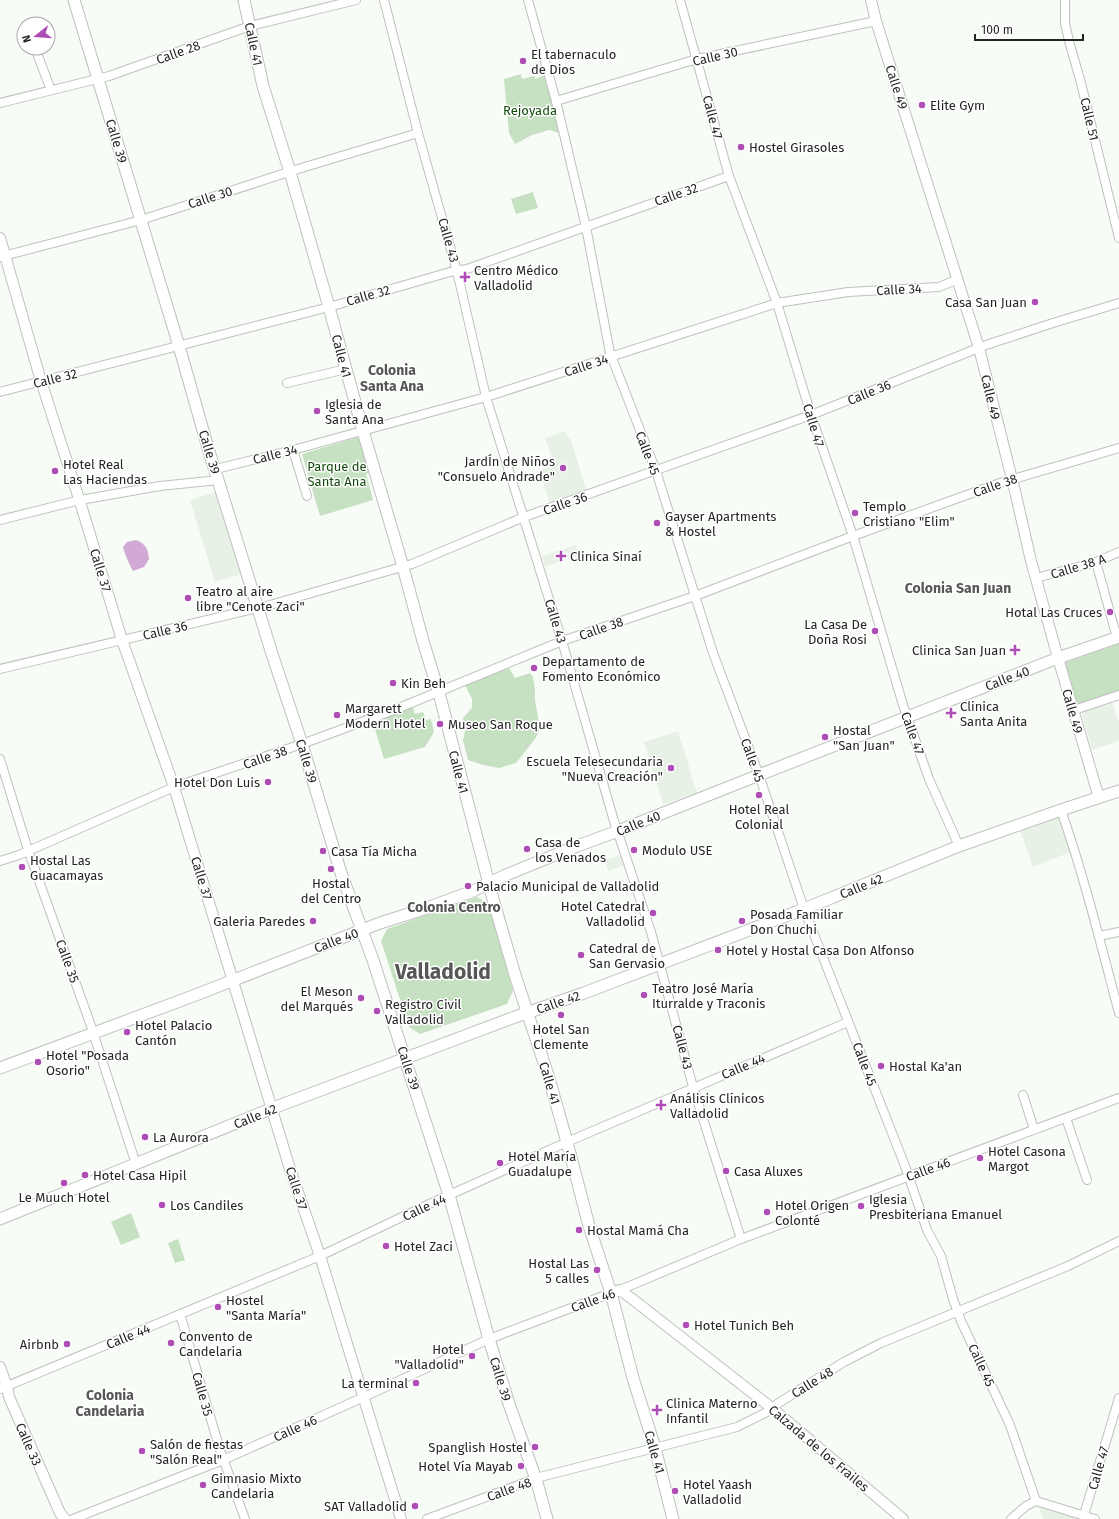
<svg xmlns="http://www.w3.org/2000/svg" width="1119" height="1519" font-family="'Fira Sans',sans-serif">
	<rect width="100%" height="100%" fill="#f8fcf7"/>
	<g fill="#e8f1e6">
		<path d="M565 431 568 438 570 437 587 492 550 504 539 470 554 465 545 438Z"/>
		<path d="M219 491 244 573 215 582 190 500Z"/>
		<path d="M576 545 579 555 545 567 542 556Z"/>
		<path d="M1110 697 1119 722V741L1092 750 1081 710Z"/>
		<path d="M678 731 697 793 663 804 644 742Z"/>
		<path d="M1060 812 1073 851 1033 867 1019 827Z"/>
		<path d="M622 855 621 860 626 865 608 871 605 860Z"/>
		<path d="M1038 1505 1082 1519H1043Z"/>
	</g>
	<g fill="#c6e0c2">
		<path d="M521 74 522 79 534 76 535 79 545 75 559 133 549 130 532 135 515 144 509 133 504 79Z"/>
		<path d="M533 192 538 208 516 214 511 199Z"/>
		<path d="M359 437 360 438 370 472 366 474 373 500 320 516 302 454Z"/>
		<path d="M1119 643V690L1076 705 1062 664Z"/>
		<path d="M509 668 515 678 530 673 533 677 535 691V700L540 729 535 739 516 763 499 768 483 765 468 760 463 741 465 731 463 718 472 708V699L465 685Z"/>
		<path d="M412 705 415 714 423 712 426 720 431 719 434 732 425 747 384 759 372 719Z"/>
		<path d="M477 897 489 904 513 991 507 1004 420 1034 409 1027 381 941 387 929Z"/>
		<path d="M131 1213 140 1237 121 1245 111 1222Z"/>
		<path d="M178 1239 185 1260 175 1263 168 1243Z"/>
	</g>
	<path fill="#d2a8d4" d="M136 540C146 544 148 549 149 559L144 567 133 571C129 564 125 555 123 547L127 542Z"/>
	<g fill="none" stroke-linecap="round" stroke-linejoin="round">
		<g stroke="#bec1bd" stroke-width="10">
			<g id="minor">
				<path d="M384 0 418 133 457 271 486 397 562 641 614 821 651 932 693 1087 741 1239"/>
				<path d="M528 0 556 101 586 227 610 353 656 471 713 653 759 775 804 909 905 1166 927 1230 941 1256 953 1299 961 1321 1010 1425 1036 1501"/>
				<path d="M680 0 729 176 777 303 811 415 853 536 903 705 929 779 959 846"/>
				<path d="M1065 0V23L1069 41 1081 83 1119 238"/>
				<path d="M35 48 51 90"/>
				<path d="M556 101 697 59 876 21"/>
				<path d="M0 103 109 76 250 26 356 0"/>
				<path d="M0 257 141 220 298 169 418 133"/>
				<path d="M287 383 346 369"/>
				<path d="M0 392 329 307 450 272 467 269 729 176"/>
				<path d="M293 450 307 496"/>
				<path d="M216 469 293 450 486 397 777 303 848 292 939 287 958 279"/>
				<path d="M0 520 80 500 160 486 219 480"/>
				<path d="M1096 562 1117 638"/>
				<path d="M1036 578 1096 562 1119 552"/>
				<path d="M0 669 270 605 412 564 524 517 811 415 986 345 1053 323 1119 303"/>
				<path d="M1074 710 1119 695"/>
				<path d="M0 759 28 850 90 1023 136 1164"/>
				<path d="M1061 810C1084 876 1101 945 1119 1013"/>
				<path d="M0 861 19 855 174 787 302 744 394 710 562 641 695 596 853 536 1000 483 1119 448"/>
				<path d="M1099 936 1119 932"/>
				<path d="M1023 1095 1034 1129"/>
				<path d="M1066 1118 1087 1180"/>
				<path d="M620 1290 741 1239 1119 1098"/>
				<path d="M180 1314 220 1450 245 1519"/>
				<path d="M0 1389 320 1256 427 1205 567 1142 848 1022"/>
				<path d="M1084 1515 1119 1398"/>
				<path d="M73 1519 223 1460 364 1397 489 1339 611 1293"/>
				<path d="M427 1519 540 1477 737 1427 773 1409 777 1404 844 1362 881 1343 1068 1266 1119 1241"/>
				<path d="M1011 1519 1026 1506 1036 1501 1095 1519"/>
			</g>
		</g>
		<g stroke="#bec1bd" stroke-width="12">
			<g id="tertiary">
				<path d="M871 0 876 21 979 348 1015 491 1031 561 1058 658 1099 798"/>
				<path d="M0 238 41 381 81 505 122 640 174 787 290 1169 320 1256 401 1519"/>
				<path d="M611 1293 620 1290 631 1298 773 1409 903 1519"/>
				<path d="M0 1367 7 1387 9 1397 60 1513 65 1519"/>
			</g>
		</g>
		<g stroke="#bec1bd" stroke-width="13">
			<g id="secondary">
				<path d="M74 0 179 346 208 448 273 657 302 744 341 873 373 960 449 1195 489 1339 509 1404 536 1479 547 1519"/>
				<path d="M244 0 263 86 290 172 329 307 363 431 403 567 423 641 439 693 493 899 515 975 548 1075 567 1142 589 1226 611 1293 633 1378 655 1448 673 1519"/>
				<path d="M0 1068 193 996 380 923 424 909 473 891 506 875 577 846 618 831 759 775 1058 658 1119 637"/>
				<path d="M0 1219 273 1108 515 1017 584 993 804 909 959 846 1061 810 1119 791"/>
			</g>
		</g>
		<use href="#minor" stroke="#fff" stroke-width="8"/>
		<use href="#tertiary" stroke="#fff" stroke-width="10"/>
		<use href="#secondary" stroke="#fff" stroke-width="11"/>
	</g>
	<g fill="#ae4db5" stroke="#fff" stroke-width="1.5">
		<circle cx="523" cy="61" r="4"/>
		<circle cx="922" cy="105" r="4"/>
		<circle cx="741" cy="147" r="4"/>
		<path d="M463 271h4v4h4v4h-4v4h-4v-4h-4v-4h4z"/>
		<circle cx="1035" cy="302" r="4"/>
		<circle cx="317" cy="411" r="4"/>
		<circle cx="563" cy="468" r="4"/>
		<circle cx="55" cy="471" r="4"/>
		<circle cx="855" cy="513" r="4"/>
		<circle cx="657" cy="523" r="4"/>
		<path d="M559 550h4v4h4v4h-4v4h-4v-4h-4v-4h4z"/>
		<circle cx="188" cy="598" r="4"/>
		<circle cx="1110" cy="612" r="4"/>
		<circle cx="875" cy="631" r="4"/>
		<path d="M1013 644h4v4h4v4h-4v4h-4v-4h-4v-4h4z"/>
		<circle cx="534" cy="668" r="4"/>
		<circle cx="393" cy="683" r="4"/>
		<path d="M949 707h4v4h4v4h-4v4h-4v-4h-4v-4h4z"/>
		<circle cx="337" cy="715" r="4"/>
		<circle cx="440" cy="724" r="4"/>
		<circle cx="825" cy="737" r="4"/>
		<circle cx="671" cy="768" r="4"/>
		<circle cx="268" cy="782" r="4"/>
		<circle cx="759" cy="795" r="4"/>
		<circle cx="527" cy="849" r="4"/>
		<circle cx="634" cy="850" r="4"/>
		<circle cx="323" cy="851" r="4"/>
		<circle cx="22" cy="867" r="4"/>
		<circle cx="331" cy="869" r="4"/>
		<circle cx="468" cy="886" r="4"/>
		<circle cx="653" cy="913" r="4"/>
		<circle cx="313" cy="921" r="4"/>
		<circle cx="742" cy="921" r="4"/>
		<circle cx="718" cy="950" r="4"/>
		<circle cx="581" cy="955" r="4"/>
		<circle cx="644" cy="995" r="4"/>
		<circle cx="361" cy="998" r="4"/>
		<circle cx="377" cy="1011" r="4"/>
		<circle cx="561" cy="1015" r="4"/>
		<circle cx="127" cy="1032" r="4"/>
		<circle cx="38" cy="1062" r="4"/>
		<circle cx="881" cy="1066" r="4"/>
		<path d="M659 1099h4v4h4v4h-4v4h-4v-4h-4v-4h4z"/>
		<circle cx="145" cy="1137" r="4"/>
		<circle cx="980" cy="1158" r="4"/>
		<circle cx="500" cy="1163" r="4"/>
		<circle cx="726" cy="1171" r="4"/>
		<circle cx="85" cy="1175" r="4"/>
		<circle cx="64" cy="1183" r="4"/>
		<circle cx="162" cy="1205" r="4"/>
		<circle cx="861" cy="1206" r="4"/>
		<circle cx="767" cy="1212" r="4"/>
		<circle cx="579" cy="1230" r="4"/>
		<circle cx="386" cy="1246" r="4"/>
		<circle cx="597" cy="1270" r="4"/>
		<circle cx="218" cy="1307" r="4"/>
		<circle cx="686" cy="1325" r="4"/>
		<circle cx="171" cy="1343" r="4"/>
		<circle cx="67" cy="1344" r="4"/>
		<circle cx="472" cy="1356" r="4"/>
		<circle cx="416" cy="1383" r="4"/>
		<path d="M655 1404h4v4h4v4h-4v4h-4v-4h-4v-4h4z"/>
		<circle cx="535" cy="1447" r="4"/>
		<circle cx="142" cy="1451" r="4"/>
		<circle cx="521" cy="1466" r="4"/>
		<circle cx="203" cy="1485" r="4"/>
		<circle cx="675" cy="1491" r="4"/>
		<circle cx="415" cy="1506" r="4"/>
	</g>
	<g text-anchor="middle" stroke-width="3" stroke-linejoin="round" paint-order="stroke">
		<g font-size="13" fill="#242524" stroke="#fff">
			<text transform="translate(254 44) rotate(78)" y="5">Calle 41</text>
			<text transform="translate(178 52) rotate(-20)" y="5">Calle 28</text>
			<text transform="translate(715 56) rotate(-13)" y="5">Calle 30</text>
			<text transform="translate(897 87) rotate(72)" y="5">Calle 49</text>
			<text transform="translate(713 117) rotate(75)" y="5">Calle 47</text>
			<text transform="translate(1090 119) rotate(77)" y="5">Calle 51</text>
			<text transform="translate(117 141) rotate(73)" y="5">Calle 39</text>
			<text transform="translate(676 194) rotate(-19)" y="5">Calle 32</text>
			<text transform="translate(210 197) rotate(-18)" y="5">Calle 30</text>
			<text transform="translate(449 240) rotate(74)" y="5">Calle 43</text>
			<text transform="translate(899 289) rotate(-3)" y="5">Calle 34</text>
			<text transform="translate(368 295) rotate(-16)" y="5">Calle 32</text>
			<text transform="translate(342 356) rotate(75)" y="5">Calle 41</text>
			<text transform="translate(586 365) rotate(-18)" y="5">Calle 34</text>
			<text transform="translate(55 378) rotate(-14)" y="5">Calle 32</text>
			<text transform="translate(869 392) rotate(-22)" y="5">Calle 36</text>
			<text transform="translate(991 397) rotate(76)" y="5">Calle 49</text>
			<text transform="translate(814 425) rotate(73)" y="5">Calle 47</text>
			<text transform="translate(210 452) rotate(73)" y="5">Calle 39</text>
			<text transform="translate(648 453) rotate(69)" y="5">Calle 45</text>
			<text transform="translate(275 454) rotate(-14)" y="5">Calle 34</text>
			<text transform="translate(995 485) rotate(-19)" y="5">Calle 38</text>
			<text transform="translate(565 503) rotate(-19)" y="5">Calle 36</text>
			<text transform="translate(1078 566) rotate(-17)" y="5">Calle 38 A</text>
			<text transform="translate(101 570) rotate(73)" y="5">Calle 37</text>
			<text transform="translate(556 621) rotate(73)" y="5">Calle 43</text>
			<text transform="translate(601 628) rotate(-19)" y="5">Calle 38</text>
			<text transform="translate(165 630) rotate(-13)" y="5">Calle 36</text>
			<text transform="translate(1007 678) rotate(-21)" y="5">Calle 40</text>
			<text transform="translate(1073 711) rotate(74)" y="5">Calle 49</text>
			<text transform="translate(913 733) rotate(70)" y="5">Calle 47</text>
			<text transform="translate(265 757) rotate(-19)" y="5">Calle 38</text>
			<text transform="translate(753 760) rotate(70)" y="5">Calle 45</text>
			<text transform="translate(307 761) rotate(73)" y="5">Calle 39</text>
			<text transform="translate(459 772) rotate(75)" y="5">Calle 41</text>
			<text transform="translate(638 823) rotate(-22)" y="5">Calle 40</text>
			<text transform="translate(202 878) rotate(73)" y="5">Calle 37</text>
			<text transform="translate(861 886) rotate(-22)" y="5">Calle 42</text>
			<text transform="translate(336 940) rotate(-21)" y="5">Calle 40</text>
			<text transform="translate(68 961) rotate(70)" y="5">Calle 35</text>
			<text transform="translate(558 1002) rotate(-19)" y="5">Calle 42</text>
			<text transform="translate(683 1047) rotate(75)" y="5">Calle 43</text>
			<text transform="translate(865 1064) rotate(69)" y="5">Calle 45</text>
			<text transform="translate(743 1066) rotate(-23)" y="5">Calle 44</text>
			<text transform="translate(409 1068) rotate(72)" y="5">Calle 39</text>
			<text transform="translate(550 1083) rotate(73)" y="5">Calle 41</text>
			<text transform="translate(255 1116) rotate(-22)" y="5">Calle 42</text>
			<text transform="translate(928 1169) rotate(-20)" y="5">Calle 46</text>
			<text transform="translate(297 1188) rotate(72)" y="5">Calle 37</text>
			<text transform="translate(424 1207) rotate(-25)" y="5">Calle 44</text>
			<text transform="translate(593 1300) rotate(-20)" y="5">Calle 46</text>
			<text transform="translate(128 1336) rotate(-22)" y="5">Calle 44</text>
			<text transform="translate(982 1365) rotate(65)" y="5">Calle 45</text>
			<text transform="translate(501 1379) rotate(73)" y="5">Calle 39</text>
			<text transform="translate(812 1382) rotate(-32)" y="5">Calle 48</text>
			<text transform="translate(203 1394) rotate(74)" y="5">Calle 35</text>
			<text transform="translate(295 1428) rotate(-24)" y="5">Calle 46</text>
			<text transform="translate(29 1444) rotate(66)" y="5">Calle 33</text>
			<text transform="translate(819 1448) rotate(40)" y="5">Calzada de los Frailes</text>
			<text transform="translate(655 1452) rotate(74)" y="5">Calle 41</text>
			<text transform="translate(1098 1468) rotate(-74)" y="5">Calle 47</text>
			<text transform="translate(509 1489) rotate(-20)" y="5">Calle 48</text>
		</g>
		<g font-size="13" fill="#242524" stroke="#fff" text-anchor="start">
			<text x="531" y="59">El tabernaculo<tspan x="531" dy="15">de Dios</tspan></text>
			<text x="930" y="110">Elite Gym</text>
			<text x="749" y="152">Hostel Girasoles</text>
			<text x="474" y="275">Centro Médico<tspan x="474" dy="15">Valladolid</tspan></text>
			<text x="1027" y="307" text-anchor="end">Casa San Juan</text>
			<text x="325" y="409">Iglesia de<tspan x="325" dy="15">Santa Ana</tspan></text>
			<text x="555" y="466" text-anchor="end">JardÍn de Niños<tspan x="555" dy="15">"Consuelo Andrade"</tspan></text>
			<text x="63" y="469">Hotel Real<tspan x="63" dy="15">Las Haciendas</tspan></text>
			<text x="863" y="511">Templo<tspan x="863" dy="15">Cristiano "Elim"</tspan></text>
			<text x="665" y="521">Gayser Apartments<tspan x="665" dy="15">&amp; Hostel</tspan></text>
			<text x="570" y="561">Clinica Sinaí</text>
			<text x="196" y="596">Teatro al aire<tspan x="196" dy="15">libre "Cenote Zaci"</tspan></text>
			<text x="1102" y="617" text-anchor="end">Hotal Las Cruces</text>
			<text x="867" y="629" text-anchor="end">La Casa De<tspan x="867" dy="15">Doña Rosi</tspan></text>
			<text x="1006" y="655" text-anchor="end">Clinica San Juan</text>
			<text x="542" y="666">Departamento de<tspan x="542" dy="15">Fomento Económico</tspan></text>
			<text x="401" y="688">Kin Beh</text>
			<text x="960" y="711">Clinica<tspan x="960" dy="15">Santa Anita</tspan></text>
			<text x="345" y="713">Margarett<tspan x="345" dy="15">Modern Hotel</tspan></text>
			<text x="448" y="729">Museo San Roque</text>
			<text x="833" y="735">Hostal<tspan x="833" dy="15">"San Juan"</tspan></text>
			<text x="663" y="766" text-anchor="end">Escuela Telesecundaria<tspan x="663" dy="15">"Nueva Creación"</tspan></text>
			<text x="260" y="787" text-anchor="end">Hotel Don Luis</text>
			<text x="759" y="814" text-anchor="middle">Hotel Real<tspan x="759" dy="15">Colonial</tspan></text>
			<text x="535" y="847">Casa de<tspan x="535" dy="15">los Venados</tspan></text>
			<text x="642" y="855">Modulo USE</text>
			<text x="331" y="856">Casa Tía Micha</text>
			<text x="30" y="865">Hostal Las<tspan x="30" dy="15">Guacamayas</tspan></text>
			<text x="331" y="888" text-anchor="middle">Hostal<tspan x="331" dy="15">del Centro</tspan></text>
			<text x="476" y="891">Palacio Municipal de Valladolid</text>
			<text x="645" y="911" text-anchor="end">Hotel Catedral<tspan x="645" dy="15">Valladolid</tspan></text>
			<text x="750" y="919">Posada Familiar<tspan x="750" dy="15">Don Chuchi</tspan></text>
			<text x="305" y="926" text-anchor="end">Galeria Paredes</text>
			<text x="589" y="953">Catedral de<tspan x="589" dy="15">San Gervasio</tspan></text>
			<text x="726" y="955">Hotel y Hostal Casa Don Alfonso</text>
			<text x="652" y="993">Teatro José María<tspan x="652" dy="15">Iturralde y Traconis</tspan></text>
			<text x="353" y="996" text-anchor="end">El Meson<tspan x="353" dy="15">del Marqués</tspan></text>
			<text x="385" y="1009">Registro Civil<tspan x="385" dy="15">Valladolid</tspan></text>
			<text x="135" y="1030">Hotel Palacio<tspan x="135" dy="15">Cantón</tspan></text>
			<text x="561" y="1034" text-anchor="middle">Hotel San<tspan x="561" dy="15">Clemente</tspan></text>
			<text x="46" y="1060">Hotel "Posada<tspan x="46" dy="15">Osorio"</tspan></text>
			<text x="889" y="1071">Hostal Ka'an</text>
			<text x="670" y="1103">Análisis Clínicos<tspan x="670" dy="15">Valladolid</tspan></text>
			<text x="153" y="1142">La Aurora</text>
			<text x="988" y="1156">Hotel Casona<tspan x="988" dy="15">Margot</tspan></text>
			<text x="508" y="1161">Hotel María<tspan x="508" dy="15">Guadalupe</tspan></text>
			<text x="734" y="1176">Casa Aluxes</text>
			<text x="93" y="1180">Hotel Casa Hipil</text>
			<text x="64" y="1202" text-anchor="middle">Le Muuch Hotel</text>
			<text x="869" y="1204">Iglesia<tspan x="869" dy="15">Presbiteriana Emanuel</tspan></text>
			<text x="170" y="1210">Los Candiles</text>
			<text x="775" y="1210">Hotel Origen<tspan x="775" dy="15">Colonté</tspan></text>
			<text x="587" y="1235">Hostal Mamá Cha</text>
			<text x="394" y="1251">Hotel Zaci</text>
			<text x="589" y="1268" text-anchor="end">Hostal Las<tspan x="589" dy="15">5 calles</tspan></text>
			<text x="226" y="1305">Hostel<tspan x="226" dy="15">"Santa María"</tspan></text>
			<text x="694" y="1330">Hotel Tunich Beh</text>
			<text x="179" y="1341">Convento de<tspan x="179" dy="15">Candelaria</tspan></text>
			<text x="59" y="1349" text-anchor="end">Airbnb</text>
			<text x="464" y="1354" text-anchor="end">Hotel<tspan x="464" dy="15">"Valladolid"</tspan></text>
			<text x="408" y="1388" text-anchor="end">La terminal</text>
			<text x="666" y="1408">Clinica Materno<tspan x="666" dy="15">Infantil</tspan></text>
			<text x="150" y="1449">Salón de fiestas<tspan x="150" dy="15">"Salón Real"</tspan></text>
			<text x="527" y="1452" text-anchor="end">Spanglish Hostel</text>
			<text x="513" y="1471" text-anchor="end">Hotel Vía Mayab</text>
			<text x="211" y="1483">Gimnasio Mixto<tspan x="211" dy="15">Candelaria</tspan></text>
			<text x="683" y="1489">Hotel Yaash<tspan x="683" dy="15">Valladolid</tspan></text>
			<text x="407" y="1511" text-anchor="end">SAT Valladolid</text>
		</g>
		<g font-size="13" fill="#154b0f" stroke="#fff">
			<text x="530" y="115">Rejoyada</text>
			<text x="337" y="471">Parque de<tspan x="337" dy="15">Santa Ana</tspan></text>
		</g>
		<g font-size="14" font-weight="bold" fill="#545753" stroke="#fff">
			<text x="392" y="375">Colonia<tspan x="392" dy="16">Santa Ana</tspan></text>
			<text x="958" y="593">Colonia San Juan</text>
			<text x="454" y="912">Colonia Centro</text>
			<text x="110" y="1400">Colonia<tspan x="110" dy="16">Candelaria</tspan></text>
		</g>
		<g font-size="21" font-weight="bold" fill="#545753" stroke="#fff">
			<text x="443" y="979">Valladolid</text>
		</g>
	</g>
	<g transform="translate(36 36) rotate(253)"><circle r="19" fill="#ffffff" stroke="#a7a8a7"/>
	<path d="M0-3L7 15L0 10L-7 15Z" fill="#ae4db5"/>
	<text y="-6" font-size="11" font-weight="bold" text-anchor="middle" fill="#242524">N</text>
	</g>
	<path d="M975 34v6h108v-6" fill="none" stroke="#242524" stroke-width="2"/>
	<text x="981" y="34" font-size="12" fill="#242524" stroke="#ffffff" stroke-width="3" paint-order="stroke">100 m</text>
</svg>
